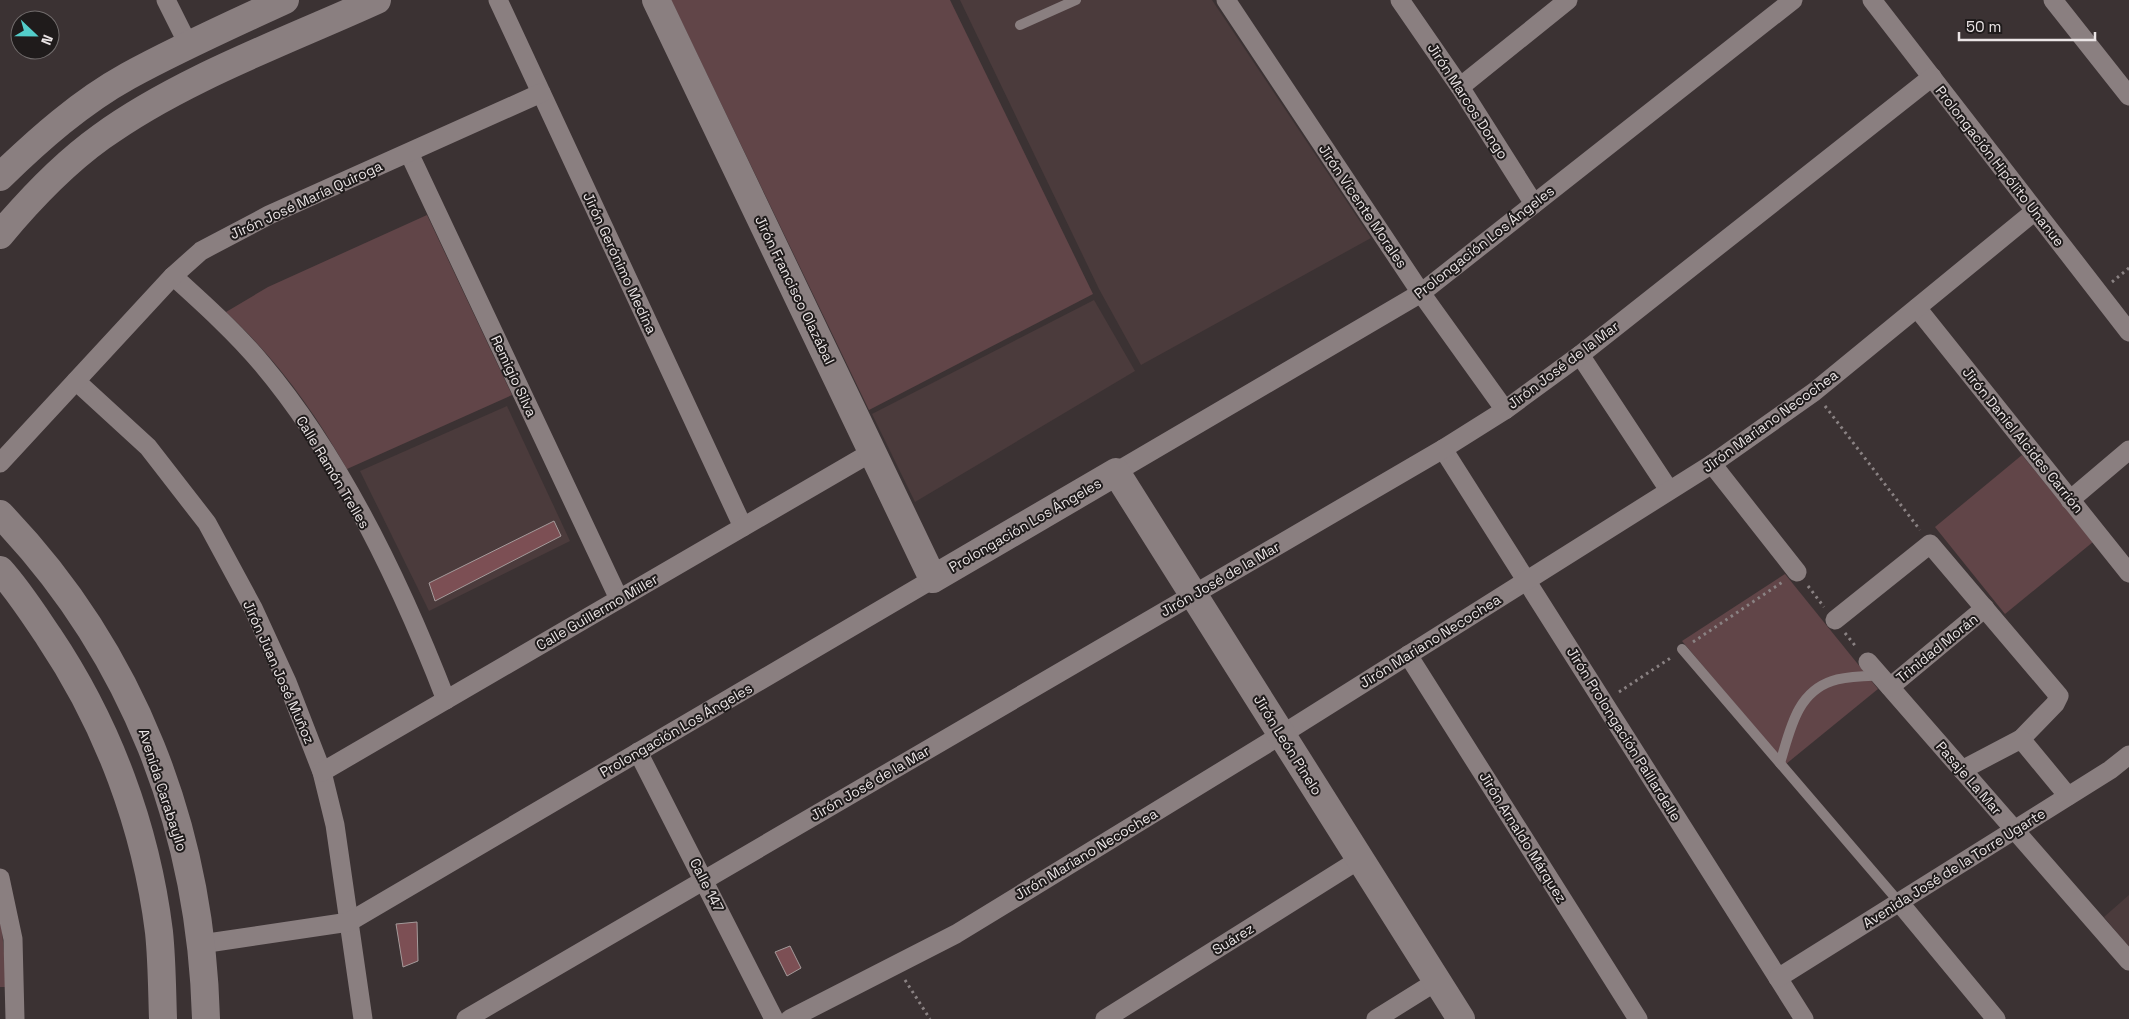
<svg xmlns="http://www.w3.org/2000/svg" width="2129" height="1019" font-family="'Space Grotesk',sans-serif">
	<rect width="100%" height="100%" fill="#3b3233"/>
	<g fill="#4b3b3c">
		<path d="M960 0H1212L1371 238 1141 365 1099 289Z"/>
		<path d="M1094 300 1135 371 915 502 872 414Z"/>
		<path d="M507 406 570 541 429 611 360 471Z"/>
		<path d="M2129 895V947L2104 917Z"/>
	</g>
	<g fill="#614548">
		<path d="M671 0H950L1093 294 869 410Z"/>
		<path d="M427 215 512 395 347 469C312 408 277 360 226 312L268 287Z"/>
		<path d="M2022 455 2093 542 2005 614 1935 527Z"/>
		<path d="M1785 574 1878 689 1786 764 1682 641Z"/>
		<path d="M0 908 7 987H0Z"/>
	</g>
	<g fill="#7c4f54" stroke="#a59b9b">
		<path d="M554 521 561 536 435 601 429 583Z"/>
		<path d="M417 922 418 961 403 967 396 924Z"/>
		<path d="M790 946 801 968 787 976 775 952Z"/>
	</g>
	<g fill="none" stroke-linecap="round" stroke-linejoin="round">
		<g stroke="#8a8283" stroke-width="3" stroke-dasharray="2.5 4" stroke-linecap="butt">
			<path d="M2112 282 2129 268"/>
			<path d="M1825 406 1920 530"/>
			<path d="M1808 586 1824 607"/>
			<path d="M1845 633 1857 648"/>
			<path d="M1693 642 1784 581"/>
			<path d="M1619 692 1672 657"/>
			<path d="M905 980 930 1019"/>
		</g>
		<g stroke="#8a7f80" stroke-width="10">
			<path d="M1020 25 1076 0"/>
			<path d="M1682 649 1899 902"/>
			<path d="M1780 763C1790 731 1796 693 1832 681 1846 676 1864 677 1879 675"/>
		</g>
		<g stroke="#8a7f80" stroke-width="19">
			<path d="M166 0 189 46"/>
			<path d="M498 0 743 527"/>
			<path d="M1226 0 1421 293 1505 410"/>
			<path d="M1400 0 1460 87 1534 204"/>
			<path d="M1872 0 2129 332"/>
			<path d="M2053 0 2129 96"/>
			<path d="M1460 87 1568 0"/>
			<path d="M409 153 619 599"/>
			<path d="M173 276C204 304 236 333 262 364 341 458 402 586 446 700"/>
			<path d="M1917 308 2129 573"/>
			<path d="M1580 355 1669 490"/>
			<path d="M76 381 148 447 207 523 253 608 287 682 322 772 335 825 363 1019"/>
			<path d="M1443 449 1804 1019"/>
			<path d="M0 463 173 276 201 251 269 215 541 93"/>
			<path d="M1712 464 1797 572"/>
			<path d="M1116 472 1421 293 1793 0"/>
			<path d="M2070 500 2129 450"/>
			<path d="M1835 620 1930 544 2059 696 2055 704 2021 739"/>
			<path d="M1408 655 1638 1019"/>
			<path d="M1868 662 2129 961"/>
			<path d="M1890 687 1985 608"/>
			<path d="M638 752 774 1019"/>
			<path d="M1962 770 2021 739 2068 796"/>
			<path d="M322 772 872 452"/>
			<path d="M0 878 13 939 15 1019"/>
			<path d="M1899 902 1996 1019"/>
			<path d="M201 944 349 922 933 579"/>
			<path d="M1778 978 2110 770 2129 755"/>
			<path d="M466 1019 1443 449 1505 410 1580 355 1932 77"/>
			<path d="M790 1019 956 934 1281 735 1712 464 1814 392 2035 211"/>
			<path d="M1105 1019 1360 859"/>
			<path d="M1376 1019 1437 981"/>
		</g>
		<g stroke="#8a7f80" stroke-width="28">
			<path d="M656 0 933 579 1116 472 1461 1019"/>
			<path d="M0 177C39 139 81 102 128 76 179 48 233 24 285 0"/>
			<path d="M0 235C30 199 62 165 101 137 181 79 287 41 377 0"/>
			<path d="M0 514C133 652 201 828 206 1019"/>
			<path d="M0 570C19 591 34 615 49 637 108 725 146 827 159 932 162 961 162 990 163 1019"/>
		</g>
	</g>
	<g text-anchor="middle" stroke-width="4" stroke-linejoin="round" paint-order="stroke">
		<g font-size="14" fill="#ebe5e6" stroke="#1f1b1b">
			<text transform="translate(1468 101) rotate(57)" y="5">Jirón Marcos Dongo</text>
			<text transform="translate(2000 166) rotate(52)" y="5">Prolongación Hipólito Unanue</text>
			<text transform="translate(306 200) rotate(-25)" y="5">Jirón José María Quiroga</text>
			<text transform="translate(1363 206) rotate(56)" y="5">Jirón Vicente Morales</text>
			<text transform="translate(1484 242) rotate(-38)" y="5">Prolongación Los Ángeles</text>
			<text transform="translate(620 263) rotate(65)" y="5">Jirón Gerónimo Medina</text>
			<text transform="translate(795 290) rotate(64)" y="5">Jirón Francisco Olazábal</text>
			<text transform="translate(1563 365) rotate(-37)" y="5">Jirón José de la Mar</text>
			<text transform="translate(514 376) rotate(65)" y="5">Remigio Silva</text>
			<text transform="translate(1770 421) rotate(-36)" y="5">Jirón Mariano Necochea</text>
			<text transform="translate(2023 440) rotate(51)" y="5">Jirón Daniel Alcides Carrión</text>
			<text transform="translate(333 472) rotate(59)" y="5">Calle Ramón Trelles</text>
			<text transform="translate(1025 525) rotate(-30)" y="5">Prolongación Los Ángeles</text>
			<text transform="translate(1220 579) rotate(-30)" y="5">Jirón José de la Mar</text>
			<text transform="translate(597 612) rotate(-30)" y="5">Calle Guillermo Miller</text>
			<text transform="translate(1430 641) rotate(-32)" y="5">Jirón Mariano Necochea</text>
			<text transform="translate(1937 648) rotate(-39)" y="5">Trinidad Morán</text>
			<text transform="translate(279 672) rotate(66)" y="5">Jirón Juan José Muñoz</text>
			<text transform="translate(676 730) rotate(-30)" y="5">Prolongación Los Ángeles</text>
			<text transform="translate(1624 734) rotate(58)" y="5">Jirón Prolongación Paillardelle</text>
			<text transform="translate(1288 745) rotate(58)" y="5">Jirón León Pinelo</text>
			<text transform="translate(1969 778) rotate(49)" y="5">Pasaje La Mar</text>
			<text transform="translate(870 783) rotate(-30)" y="5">Jirón José de la Mar</text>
			<text transform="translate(163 790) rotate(72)" y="5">Avenida Carabayllo</text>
			<text transform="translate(1523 837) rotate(58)" y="5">Jirón Arnaldo Márquez</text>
			<text transform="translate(1086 854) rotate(-31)" y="5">Jirón Mariano Necochea</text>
			<text transform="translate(1954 868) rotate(-32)" y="5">Avenida José de la Torre Ugarte</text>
			<text transform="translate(707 885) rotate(63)" y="5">Calle 147</text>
			<text transform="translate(1233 939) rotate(-32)" y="5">Suárez</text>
		</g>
	</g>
	<g transform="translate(35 35) rotate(112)"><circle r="24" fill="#1f1b1b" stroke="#716c6c"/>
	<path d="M0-4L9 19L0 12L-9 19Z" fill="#53cdca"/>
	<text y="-8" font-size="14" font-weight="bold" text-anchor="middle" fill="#ebe5e6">N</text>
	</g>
	<path d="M1959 32v8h136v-8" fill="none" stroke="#ebe5e6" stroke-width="2.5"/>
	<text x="1966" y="32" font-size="15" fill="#ebe5e6" stroke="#1f1b1b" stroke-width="4" paint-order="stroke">50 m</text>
</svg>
